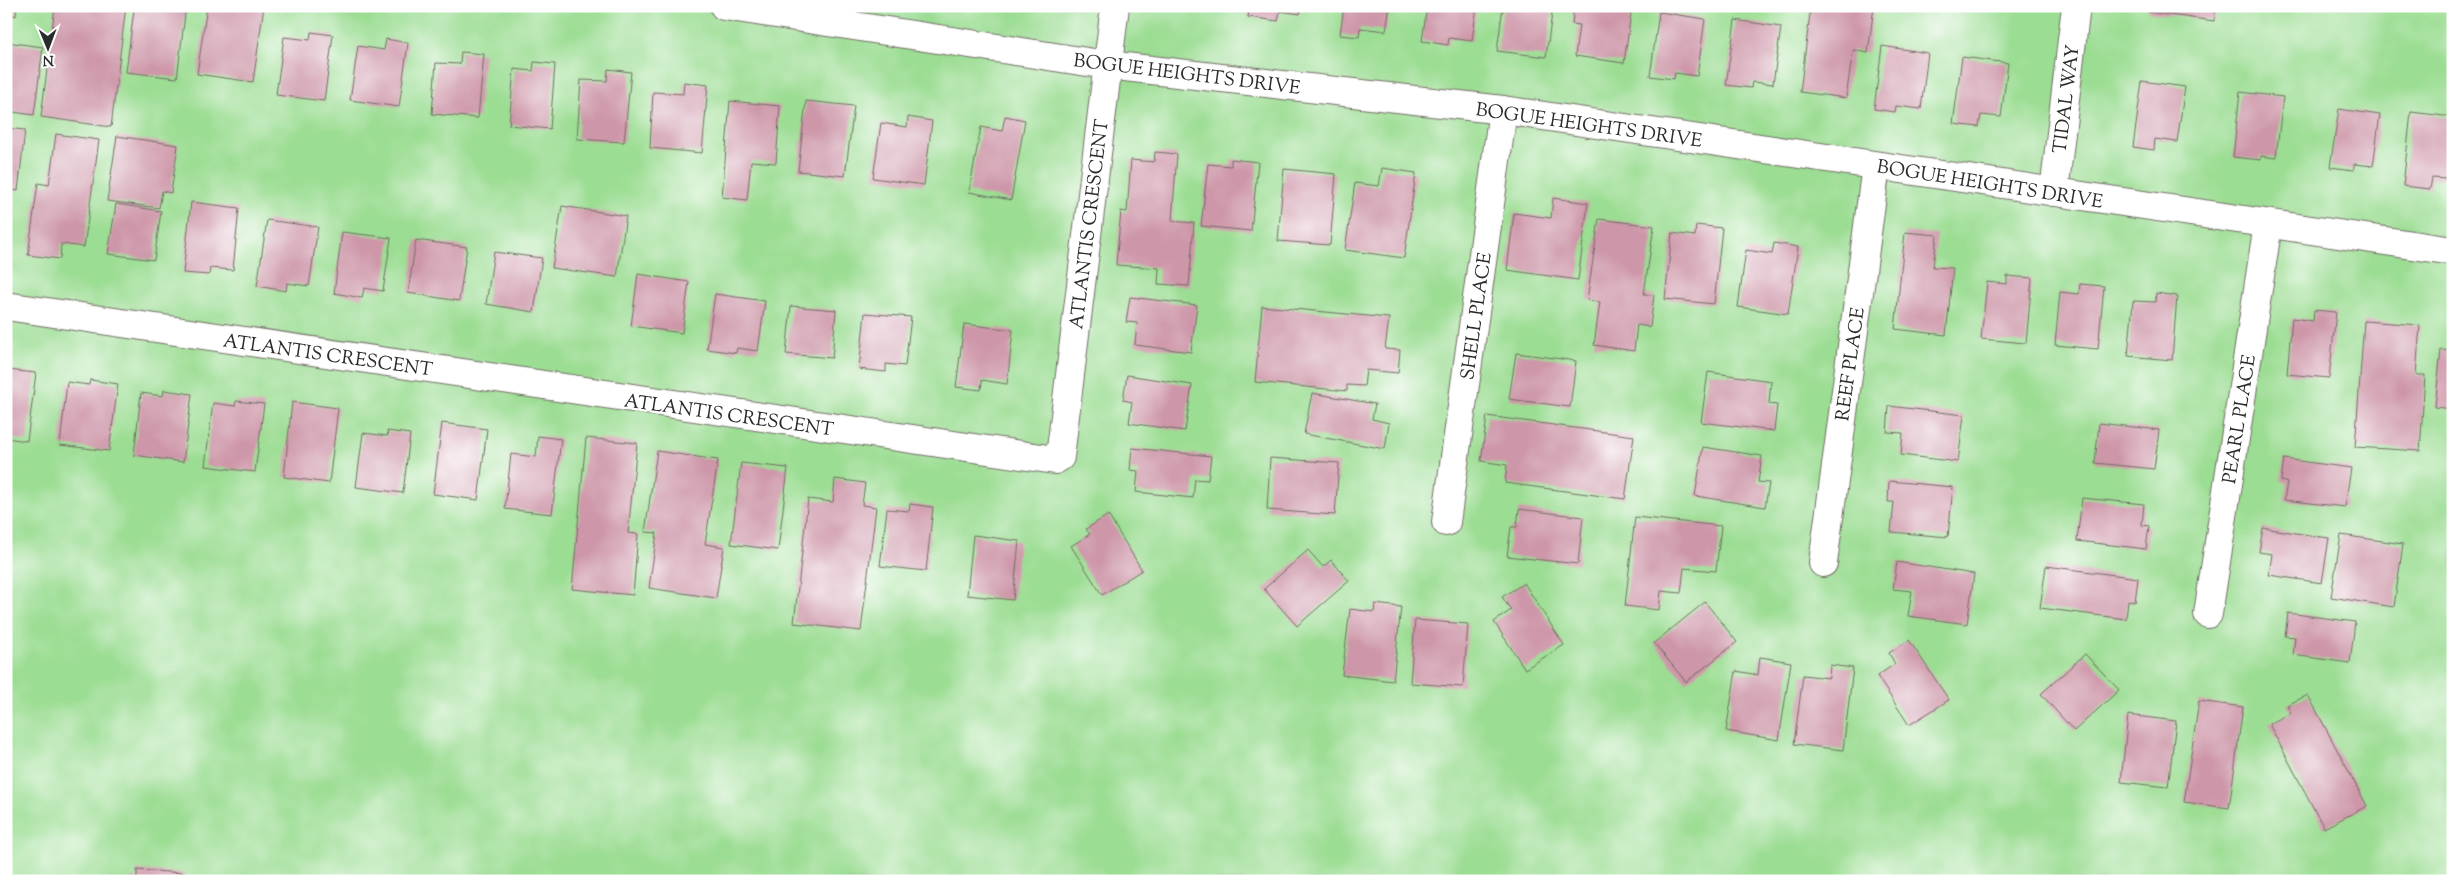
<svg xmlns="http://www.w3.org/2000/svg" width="2459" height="887" font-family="'Sorts Mill Goudy',serif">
	<rect width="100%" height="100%" fill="#fff"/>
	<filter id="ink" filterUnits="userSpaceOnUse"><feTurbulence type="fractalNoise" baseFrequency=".02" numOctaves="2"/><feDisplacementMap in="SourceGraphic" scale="10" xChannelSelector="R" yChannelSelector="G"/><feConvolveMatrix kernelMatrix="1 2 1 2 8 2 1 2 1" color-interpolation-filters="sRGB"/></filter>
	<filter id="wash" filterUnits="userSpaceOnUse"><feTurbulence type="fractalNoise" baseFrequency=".0096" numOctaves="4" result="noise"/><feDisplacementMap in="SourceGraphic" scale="20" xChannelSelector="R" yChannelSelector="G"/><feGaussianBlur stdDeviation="1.12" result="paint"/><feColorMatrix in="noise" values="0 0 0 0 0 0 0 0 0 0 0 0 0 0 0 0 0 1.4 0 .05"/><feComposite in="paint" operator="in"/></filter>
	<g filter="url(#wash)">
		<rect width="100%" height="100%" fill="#f1e6cb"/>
		<path fill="#9bdd93" stroke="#63845f" d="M6 6H2453V870L2447 881H6Z"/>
		<g id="blocks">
			<g fill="#ce97a9">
				<path d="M6 6H17L16 16 10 14 7 35Z"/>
				<path d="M55 6H126L111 127 41 117Z"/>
				<path d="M154 6H186L177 78 126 72 134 9 153 11Z"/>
				<path d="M207 6H264L253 82 197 74Z"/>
				<path d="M1250 6H1301L1300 14 1280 11 1278 21 1248 17Z"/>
				<path d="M1344 6H1390L1386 31 1360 28 1359 37 1340 35Z"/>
				<path d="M1427 6H1477L1472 41 1449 38 1448 45 1422 41Z"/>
				<path d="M1503 6H1553L1546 57 1497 51Z"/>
				<path d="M1574 6H1632L1624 63 1575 56 1579 25 1572 24Z"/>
				<path d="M1811 6H1874L1868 53 1853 50 1846 98 1800 92Z"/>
				<path d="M2148 6H2216L2214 21 2148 12Z"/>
				<path d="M1659 12 1705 19 1697 76 1675 73 1674 79 1650 76Z"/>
				<path d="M1735 20 1781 27 1773 84 1752 82 1751 88 1726 85Z"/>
				<path d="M311 32 333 35 324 101 276 95 284 37 310 40Z"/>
				<path d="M386 39 408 43 399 107 350 100 358 46 384 50Z"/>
				<path d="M6 42 43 47 34 115 6 111Z"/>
				<path d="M1882 46 1928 53 1921 109 1896 106 1895 112 1874 109Z"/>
				<path d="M461 52 484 54 478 118 432 114 436 63 460 64Z"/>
				<path d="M1962 57 2008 63 2001 117 1981 115 1979 127 1953 124Z"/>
				<path d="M534 62 555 64 550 129 509 125 514 69 533 71Z"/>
				<path d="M608 69 631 72 624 142 577 139 581 80 607 81Z"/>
				<path d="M2142 81 2185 87 2177 142 2155 139 2154 150 2133 147Z"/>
				<path d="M684 82 708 85 702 153 650 148 653 92 683 94Z"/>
				<path d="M2240 92 2283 97 2276 158 2261 156V160L2233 157Z"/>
				<path d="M730 101 780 106 776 163 751 161 747 200 722 197Z"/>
				<path d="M806 101 854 106 845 176 798 171Z"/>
				<path d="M2339 109 2380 115 2373 166 2354 164V170L2330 167Z"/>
				<path d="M2411 112 2453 117 2447 179 2432 178 2430 189 2403 186Z"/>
				<path d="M1005 116 1025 120 1011 200 969 192 981 127 1002 131Z"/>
				<path d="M908 117 932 121 924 185 873 178 881 123 907 127Z"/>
				<path d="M6 128 25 130 18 191 9 189 7 201Z"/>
				<path d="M56 134 99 140 84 247 61 244 60 259 28 255 38 183 49 185Z"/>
				<path d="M117 136 178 145 171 193 162 191 159 208 107 201Z"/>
				<path d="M1155 152 1177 154 1172 221 1194 223 1189 286 1158 284 1159 268 1116 265 1121 211 1127 212 1131 160 1154 162Z"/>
				<path d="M1231 159 1258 162 1251 231 1201 226 1208 164 1231 166Z"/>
				<path d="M1382 168 1416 173 1404 258 1345 250 1355 183 1379 186Z"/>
				<path d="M1284 169 1336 174 1330 245 1278 241Z"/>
				<path d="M1553 198 1588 203 1578 280 1507 270 1514 213 1551 218Z"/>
				<path d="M191 202 239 208 233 270 210 268 209 275 183 273Z"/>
				<path d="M116 204 161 211 154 260 108 254Z"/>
				<path d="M562 206 626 216 617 277 552 268Z"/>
				<path d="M1599 219 1654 226 1644 294 1654 295 1650 327 1637 325 1634 351 1594 345 1600 302 1587 300Z"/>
				<path d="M267 220 318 227 309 286 287 283 286 291 257 286Z"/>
				<path d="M1696 225 1722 228 1714 304 1665 299 1672 233 1695 236Z"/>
				<path d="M342 232 391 238 383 291 364 288 362 298 334 293Z"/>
				<path d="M1905 232 1937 235 1933 267 1953 268 1946 335 1895 329Z"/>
				<path d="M416 240 467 247 459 301 408 293Z"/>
				<path d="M1774 243 1798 247 1788 314 1738 307 1746 250 1772 254Z"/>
				<path d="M494 252 542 258 534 312 486 304Z"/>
				<path d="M638 274 689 282 682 333 631 326Z"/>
				<path d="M2007 276 2032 278 2026 343 1981 339 1987 282 2007 284Z"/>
				<path d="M2080 284 2104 286 2098 349 2055 345 2060 292 2079 294Z"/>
				<path d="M2156 293 2177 296 2172 360 2128 356 2133 301 2155 302Z"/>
				<path d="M715 294 765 301 758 351 737 348 736 353 707 349Z"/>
				<path d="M1130 297 1197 305 1191 352 1135 345 1137 323 1126 322Z"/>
				<path d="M791 306 836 310 832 358 786 354Z"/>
				<path d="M1262 306 1389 318 1385 349 1400 350 1398 373 1366 370 1364 386 1347 385V391L1255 382Z"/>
				<path d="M2314 310 2336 312 2329 378 2287 374 2292 318 2313 321Z"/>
				<path d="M865 313 911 317 905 366 886 364V372L859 369Z"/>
				<path d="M2364 321 2420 325 2416 375H2425L2420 451 2355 447Z"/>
				<path d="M964 324 1013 330 1007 384 982 380 981 390 956 387Z"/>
				<path d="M2441 350 2453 351V409L2435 407Z"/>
				<path d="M1516 353 1576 361 1570 407 1509 399Z"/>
				<path d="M8 370 36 373 27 441 6 438Z"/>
				<path d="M1708 372 1771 381 1769 404 1777 405 1774 431 1701 422Z"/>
				<path d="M1127 375 1192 385 1185 431 1129 423 1132 402 1123 400Z"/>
				<path d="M90 380 118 384 109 451 60 445 67 382 89 385Z"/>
				<path d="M164 390 192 394 183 462 134 455 141 393 163 396Z"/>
				<path d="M1312 393 1375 404 1372 419 1389 423 1385 449 1304 434Z"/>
				<path d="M236 401 264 404 255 472 205 466 213 403 235 406Z"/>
				<path d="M292 402 338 408 329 483 284 477Z"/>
				<path d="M1889 406 1964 415 1958 462 1901 455 1903 433 1887 432Z"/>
				<path d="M1487 416 1634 436 1625 499 1505 483 1507 465 1481 461Z"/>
				<path d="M442 423 487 429 478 500 433 494Z"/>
				<path d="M2099 423 2159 430 2154 469 2095 463Z"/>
				<path d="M387 431 410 434 403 493 356 487 363 433 388 436Z"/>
				<path d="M538 436 561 439 552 514 505 509 511 454 536 457Z"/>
				<path d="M586 438 637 443 628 533 638 534 633 595 572 589Z"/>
				<path d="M1703 447 1762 456 1758 482 1769 483 1765 507 1695 496Z"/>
				<path d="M1132 448 1211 456 1208 480 1195 479 1193 498 1136 492 1138 471 1130 470Z"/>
				<path d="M657 451 718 460 705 544 724 547 716 598 649 588 657 533 645 532Z"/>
				<path d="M1270 458 1339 463 1335 515 1267 510Z"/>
				<path d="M2284 459 2351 468 2345 507 2284 500 2287 483 2281 481Z"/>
				<path d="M741 463 788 468 778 550 731 544Z"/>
				<path d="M835 479 865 483 862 505 876 507 861 631 794 623 808 499 833 502Z"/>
				<path d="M1889 481 1953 487 1948 537 1891 532 1894 502H1888Z"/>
				<path d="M2082 498 2144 504 2142 525 2149 526 2146 549 2077 541Z"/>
				<path d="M910 504 933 507 926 571 880 566 887 509 909 511Z"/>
				<path d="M1519 509 1583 517 1578 564 1507 556 1511 527H1517Z"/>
				<path d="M1108 515 1142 570 1102 595 1071 546 1090 534 1086 529Z"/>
				<path d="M1635 517 1721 526 1716 571 1684 568 1681 593 1661 591 1659 610 1625 606Z"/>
				<path d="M2263 528 2329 538 2322 583 2269 575 2272 554 2259 552Z"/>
				<path d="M973 535 1019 541 1013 600 967 595Z"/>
				<path d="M2341 535 2403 544 2394 607 2331 597Z"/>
				<path d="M1308 550 1323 567 1331 560 1349 581 1297 626 1264 589Z"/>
				<path d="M1897 562 1974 574 1967 624 1908 616 1912 591 1893 589Z"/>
				<path d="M2046 566 2138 578 2135 602 2128 600 2126 619 2040 608Z"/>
				<path d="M1524 583 1564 645 1525 669 1494 622 1511 610 1502 597Z"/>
				<path d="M1705 602 1737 642 1686 682 1654 643Z"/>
				<path d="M1375 604 1401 607 1393 681 1342 675 1350 609 1374 612Z"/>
				<path d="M2288 613 2355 622 2350 663 2293 655 2295 637 2285 636Z"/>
				<path d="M1415 620 1468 624 1463 687 1410 683Z"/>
				<path d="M1909 640 1949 700 1909 725 1877 676 1895 664 1889 653Z"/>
				<path d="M2085 654 2119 690 2074 731 2041 694Z"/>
				<path d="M1760 657 1791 662 1779 740 1726 731 1736 671 1758 675Z"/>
				<path d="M1830 665 1853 668 1843 750 1794 744 1803 675 1829 678Z"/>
				<path d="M2308 695 2367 806 2324 828 2269 724 2291 713 2287 705Z"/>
				<path d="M2199 701 2243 707 2229 808 2184 802Z"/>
				<path d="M2128 715 2176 721 2168 787 2121 782Z"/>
				<path d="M137 870 184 873V881H131V878L137 879Z"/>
			</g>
		</g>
	</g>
	<g filter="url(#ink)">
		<use href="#blocks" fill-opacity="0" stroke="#706c63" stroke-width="1"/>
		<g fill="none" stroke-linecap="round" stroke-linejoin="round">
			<g stroke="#706c63" stroke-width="30">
				<g id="minor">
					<path d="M724 6 1107 65 1503 110 2453 251"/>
					<path d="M2054 192 2076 6"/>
					<path d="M6 306 1055 460 1060 457 1115 6"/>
					<path d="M1446 522 1503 110"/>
					<path d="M1823 563 1876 166"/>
					<path d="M2208 614 2268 224"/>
				</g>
			</g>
			<use href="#minor" stroke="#fff" stroke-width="28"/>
		</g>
	</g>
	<g text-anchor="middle" stroke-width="4.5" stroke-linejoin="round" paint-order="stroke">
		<g font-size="19" fill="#2b2b2b" stroke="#fff">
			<text transform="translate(1187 73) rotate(7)" y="7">BOGUE HEIGHTS DRIVE</text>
			<text transform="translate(2065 99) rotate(-83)" y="7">TIDAL WAY</text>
			<text transform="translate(1589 124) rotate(8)" y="7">BOGUE HEIGHTS DRIVE</text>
			<text transform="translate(1990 183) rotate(9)" y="7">BOGUE HEIGHTS DRIVE</text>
			<text transform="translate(1088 224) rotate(-83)" y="7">ATLANTIS CRESCENT</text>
			<text transform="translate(1475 316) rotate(-82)" y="7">SHELL PLACE</text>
			<text transform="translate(328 354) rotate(8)" y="7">ATLANTIS CRESCENT</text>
			<text transform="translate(1849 364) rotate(-82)" y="7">REEF PLACE</text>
			<text transform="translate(729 414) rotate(8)" y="7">ATLANTIS CRESCENT</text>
			<text transform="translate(2238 419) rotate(-81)" y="7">PEARL PLACE</text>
		</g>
	</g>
	<rect width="2459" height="887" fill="none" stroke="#fff" stroke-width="25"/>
	<g transform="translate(48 48) rotate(179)" stroke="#ffffff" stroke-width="4" paint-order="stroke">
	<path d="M0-4L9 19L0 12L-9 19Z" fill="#2b2b2b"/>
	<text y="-8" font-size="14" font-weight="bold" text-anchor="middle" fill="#2b2b2b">N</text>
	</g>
</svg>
